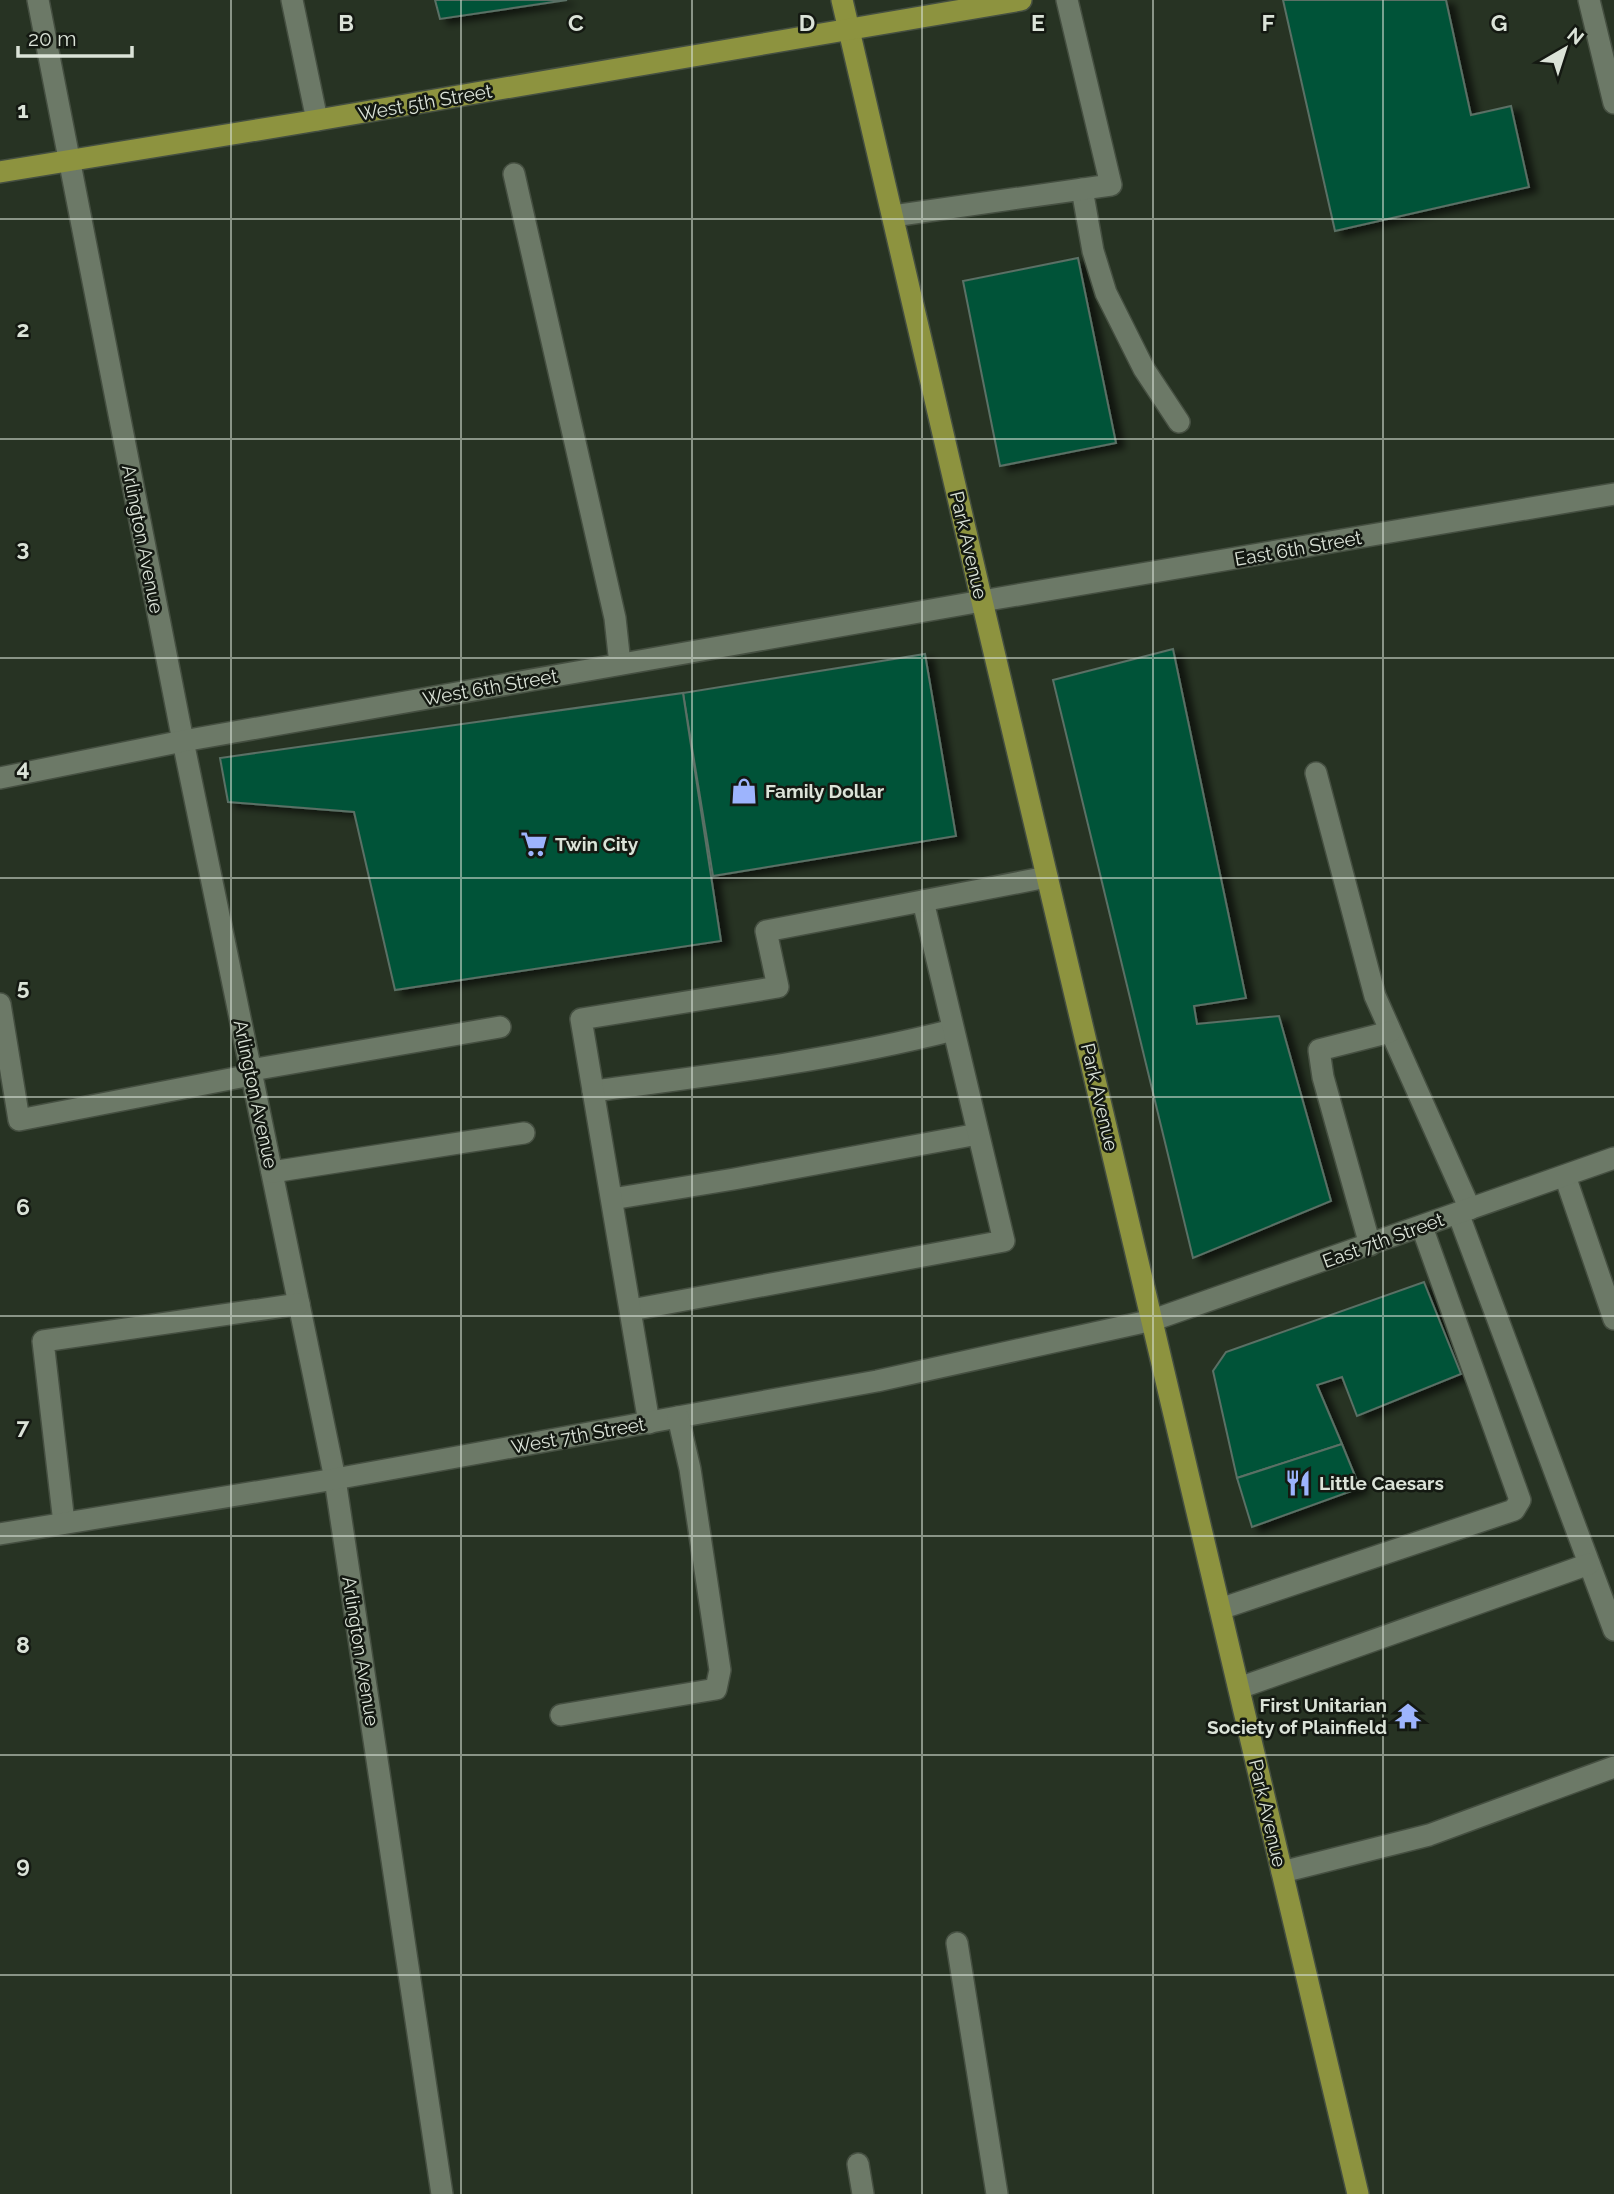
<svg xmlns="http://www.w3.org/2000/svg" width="1614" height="2194" font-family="Raleway,sans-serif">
	<defs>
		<filter id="shadow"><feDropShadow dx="8" dy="4.5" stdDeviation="3.5" flood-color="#0009"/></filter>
	</defs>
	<rect width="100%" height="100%" fill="#273323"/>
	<g fill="#065239" stroke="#5a7065" stroke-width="2" filter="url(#shadow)">
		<path d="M435 0H567L440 19Z"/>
		<path d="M1283 0H1446L1471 115 1511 106 1529 187 1335 231Z"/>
		<path d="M1078 258 1116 443 1000 466 963 281Z"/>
		<path d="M1173 649 1246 998 1194 1006 1197 1024 1279 1016 1331 1201 1193 1258 1053 680Z"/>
		<path d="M925 654 956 836 713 876 683 693Z"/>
		<path d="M683 693 721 941 395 990 354 812 228 802 220 758Z"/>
		<path d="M1424 1282 1461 1374 1357 1416 1342 1377 1317 1385 1342 1444 1237 1478 1213 1371 1226 1352Z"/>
		<path d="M1342 1444 1360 1488 1252 1527 1237 1478Z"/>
	</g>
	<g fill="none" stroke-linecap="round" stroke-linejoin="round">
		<g stroke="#454f41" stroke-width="24">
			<g id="minor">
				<path d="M38 0 183 741 335 1479 442 2194"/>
				<path d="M292 0 317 120"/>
				<path d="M1589 0 1614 103"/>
				<path d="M514 174 615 618 620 664"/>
				<path d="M1082 189 1093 251 1106 293 1144 369 1179 422"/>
				<path d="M893 216 1111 185 1067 0"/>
				<path d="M1316 773 1375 996 1470 1209"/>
				<path d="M0 778 183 741 982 601 1614 494"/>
				<path d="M0 1004 19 1120 251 1075"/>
				<path d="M251 1070 500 1027"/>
				<path d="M593 1091C714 1075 835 1060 953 1030"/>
				<path d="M272 1172 524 1133"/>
				<path d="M1565 1176 1614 1319"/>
				<path d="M612 1199 734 1179 978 1134"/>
				<path d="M1458 1213 1614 1630"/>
				<path d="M1370 1245 1323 1077 1319 1050 1390 1032"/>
				<path d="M631 1310 1004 1241 923 901"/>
				<path d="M649 1423 581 1019 778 987 766 931 1047 877"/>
				<path d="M64 1523 43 1341 299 1304"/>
				<path d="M0 1534 335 1479 877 1381 1153 1320 1614 1158"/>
				<path d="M1220 1609 1514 1510 1520 1500 1422 1227"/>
				<path d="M1239 1688 1589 1564"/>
				<path d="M561 1715 716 1689 720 1670 690 1469 678 1417"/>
				<path d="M1282 1872 1429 1835 1614 1767"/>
				<path d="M957 1943 997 2194"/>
				<path d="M858 2164 863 2194"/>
			</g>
		</g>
		<g stroke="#454f41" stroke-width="24">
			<g id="major">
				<path d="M842 0 982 601 1358 2194"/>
				<path d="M0 172 306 122 1021 0"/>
			</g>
		</g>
		<use href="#minor" stroke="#6c7967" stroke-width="21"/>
		<use href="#major" stroke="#8d933f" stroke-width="21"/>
	</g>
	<path fill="none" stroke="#dbe3d8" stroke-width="2" stroke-opacity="0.55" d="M231 0V2194M461 0V2194M692 0V2194M922 0V2194M1153 0V2194M1383 0V2194M0 219H1614M0 439H1614M0 658H1614M0 878H1614M0 1097H1614M0 1316H1614M0 1536H1614M0 1755H1614M0 1975H1614"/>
	<defs>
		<g id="shop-bare" transform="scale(2.1)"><path d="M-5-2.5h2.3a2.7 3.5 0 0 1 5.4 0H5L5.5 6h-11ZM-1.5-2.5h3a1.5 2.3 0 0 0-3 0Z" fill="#9db4fd" stroke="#141912" stroke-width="2.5" paint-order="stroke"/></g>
		<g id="supermarket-bare" transform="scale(2.1)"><path d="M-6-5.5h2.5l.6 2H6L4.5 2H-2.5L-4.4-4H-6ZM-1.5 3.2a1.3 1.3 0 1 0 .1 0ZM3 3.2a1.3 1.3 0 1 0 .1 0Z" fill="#9db4fd" stroke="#141912" stroke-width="2.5" paint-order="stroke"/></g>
		<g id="restaurant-bare" transform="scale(2.1)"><path d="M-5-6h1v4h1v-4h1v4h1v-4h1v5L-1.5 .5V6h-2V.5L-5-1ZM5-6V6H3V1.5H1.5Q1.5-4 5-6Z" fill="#9db4fd" stroke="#141912" stroke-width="2.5" paint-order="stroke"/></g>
		<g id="temple-bare" transform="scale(2.1)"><path d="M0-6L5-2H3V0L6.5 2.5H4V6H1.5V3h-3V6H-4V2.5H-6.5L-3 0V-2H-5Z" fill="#9db4fd" stroke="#141912" stroke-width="2.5" paint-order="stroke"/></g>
	</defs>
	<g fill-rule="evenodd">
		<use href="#shop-bare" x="744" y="791"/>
		<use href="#supermarket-bare" x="534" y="844"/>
		<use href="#restaurant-bare" x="1298" y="1483"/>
		<use href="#temple-bare" x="1408" y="1716"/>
	</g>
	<g text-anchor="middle" stroke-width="5" stroke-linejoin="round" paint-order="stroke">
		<g font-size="19" fill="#dbe3d8" stroke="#141912">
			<text transform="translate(425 102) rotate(-10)" y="7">West 5th Street</text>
			<text transform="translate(143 539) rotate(79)" y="7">Arlington Avenue</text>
			<text transform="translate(969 545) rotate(77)" y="7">Park Avenue</text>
			<text transform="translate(1298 548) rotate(-10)" y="7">East 6th Street</text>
			<text transform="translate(490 687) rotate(-10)" y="7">West 6th Street</text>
			<text transform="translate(256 1094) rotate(78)" y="7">Arlington Avenue</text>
			<text transform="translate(1100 1097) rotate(77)" y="7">Park Avenue</text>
			<text transform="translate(1383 1240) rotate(-20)" y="7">East 7th Street</text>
			<text transform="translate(578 1435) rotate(-10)" y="7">West 7th Street</text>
			<text transform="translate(361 1651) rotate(81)" y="7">Arlington Avenue</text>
			<text transform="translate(1268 1813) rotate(77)" y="7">Park Avenue</text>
		</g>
		<g font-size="19" font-weight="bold" fill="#dbe3d8" stroke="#141912" text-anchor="start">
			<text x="765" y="798">Family Dollar</text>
			<text x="555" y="851">Twin City</text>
			<text x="1319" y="1490">Little Caesars</text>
			<text x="1387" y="1712" text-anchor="end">First Unitarian<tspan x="1387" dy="22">Society of Plainfield</tspan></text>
		</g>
	</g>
	<g font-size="23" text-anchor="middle" font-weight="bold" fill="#dbe3d8" stroke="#141912" stroke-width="5" stroke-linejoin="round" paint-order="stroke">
		<text x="346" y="31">B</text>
		<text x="576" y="31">C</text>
		<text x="807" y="31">D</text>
		<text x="1038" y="31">E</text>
		<text x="1268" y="31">F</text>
		<text x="1499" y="31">G</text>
		<text x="23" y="118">1</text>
		<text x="23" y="337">2</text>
		<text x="23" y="556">3</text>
		<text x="23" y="776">4</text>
		<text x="23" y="995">5</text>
		<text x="23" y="1215">6</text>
		<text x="23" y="1434">7</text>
		<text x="23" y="1653">8</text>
		<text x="23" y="1873">9</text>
	</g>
	<g transform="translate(1565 49) rotate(39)" stroke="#141912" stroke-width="5" paint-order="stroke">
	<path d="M0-5L12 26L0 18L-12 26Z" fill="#dbe3d8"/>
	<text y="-10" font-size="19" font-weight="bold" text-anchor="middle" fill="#dbe3d8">N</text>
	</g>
	<path d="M18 46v10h114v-10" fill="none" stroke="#dbe3d8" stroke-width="3.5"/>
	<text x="28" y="46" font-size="21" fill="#dbe3d8" stroke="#141912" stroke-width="5" paint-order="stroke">20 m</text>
</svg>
